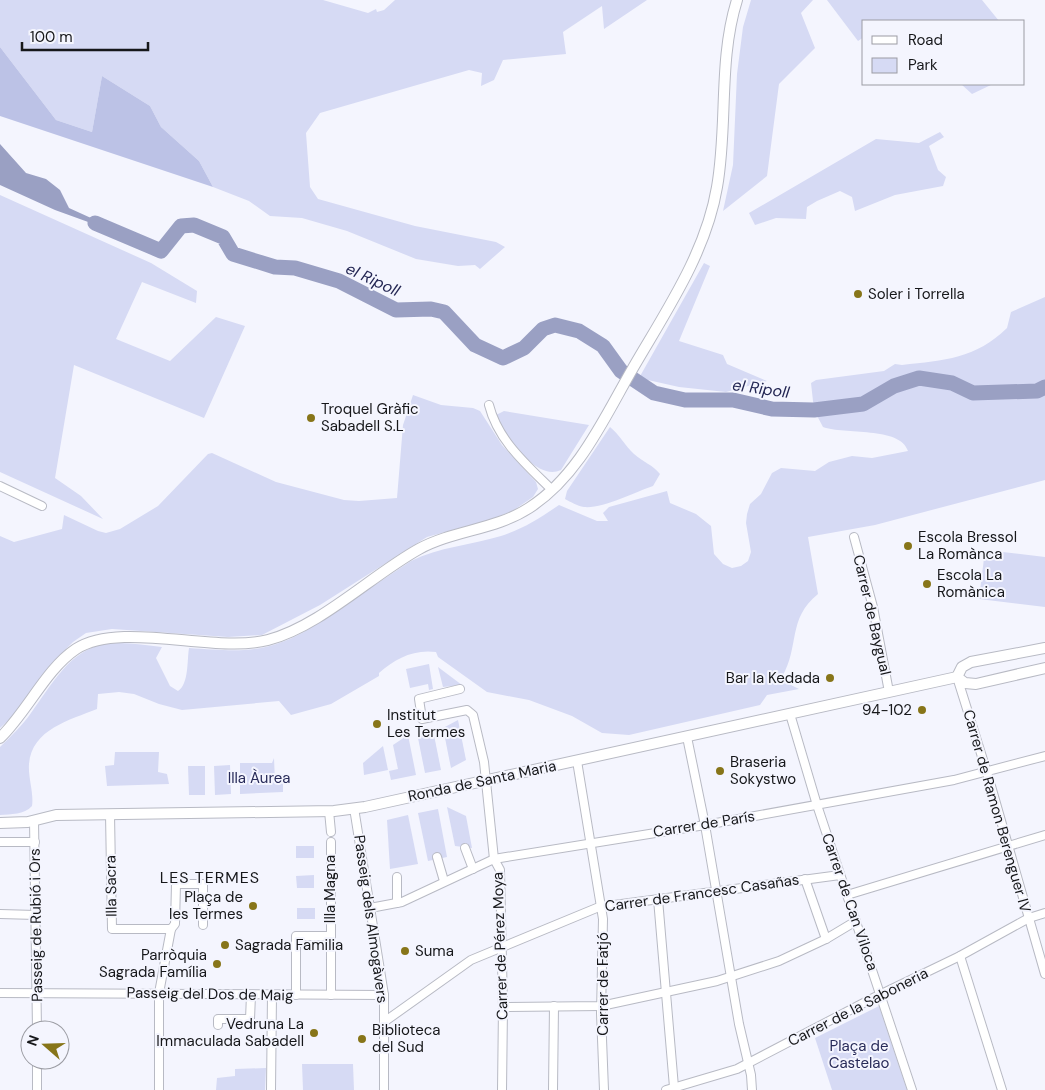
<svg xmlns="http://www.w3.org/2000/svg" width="1045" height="1090" font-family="'DM Sans',sans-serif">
	<rect width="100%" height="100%" fill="#f4f5fe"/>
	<g fill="#d6daf4">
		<path d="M0 0H323L368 13 376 9 377 12 384 10 395 0H647L604 29 602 6 563 32 566 54 503 60 494 80 481 86 482 73 469 70 320 113 306 133 310 187 318 199 415 226 496 242 505 247 480 269 475 265 458 266 416 259 347 231 302 218 270 216 249 201 213 187 199 161 161 127 150 106 102 76 92 132 56 120 0 47Z"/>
		<path d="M751 0H813L801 13 815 48 779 84 767 176 723 211 733 165 737 74 743 27Z"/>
		<path d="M827 0H982L999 21H864V37L858 41Z"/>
		<path d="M961 84H993L972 94Z"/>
		<path d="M940 132 944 137 929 146 938 170 946 177 943 186 895 195 855 211 852 197 840 191 817 201 807 207 806 219 776 218 755 225 749 213 876 139 919 143Z"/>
		<path d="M0 195 151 263 197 291 196 303 142 282 116 339 170 361 216 317 245 326 204 418 74 365 55 478 81 496 103 519 0 472Z"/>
		<path d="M704 263 710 266 679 341 723 355 727 364 767 381 726 392 679 387 639 378Z"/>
		<path d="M1045 297V480L875 525 808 537 818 594C787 619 800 646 782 677L787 683 799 689 767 695 760 705 629 735 602 733 572 716 529 700 487 692 438 657 436 652C413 649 395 659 379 673V676L331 704 291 715 279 701 182 710 159 704 134 694 119 692 98 694 97 709C70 720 32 729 29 764 28 778 34 793 32 806 24 815 11 814 0 815V747C11 736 22 726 31 713 51 686 69 650 105 644 124 641 143 645 162 647L156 658 170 686 178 691C189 684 187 660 189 648 235 651 261 655 304 632L411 561C439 547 471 545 501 536 523 529 540 518 559 505L597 521H608L603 513 609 507 667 491 670 503 696 514 711 526 714 554 723 564 732 568 741 566 748 561 751 552 746 523 747 514 750 504 761 494 772 473 781 468 815 471 829 462 852 456 872 458 908 451C900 426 844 435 823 427L814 410 811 383 816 380 884 371 895 364 902 365C945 360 975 359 1007 328L1011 312Z"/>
		<path d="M413 395 441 405 473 408 480 411 502 445 536 482 538 489 533 497 514 510 493 519 427 537 320 605 262 635 228 637 112 629 86 633 73 642 53 662 13 716 0 728V536L14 542 62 529 64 515 98 531 106 533 120 529 158 506 208 454 212 453 276 482 344 500 359 501 397 498 403 425Z"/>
		<path d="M504 411 589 425 561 470C535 482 507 435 494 416Z"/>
		<path d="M610 427C620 435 625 446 634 454 643 462 653 465 660 474L653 486C635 492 602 509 584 507 577 506 571 502 565 499L567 491Z"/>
		<path d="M985 550 1045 557V607L979 599Z"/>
		<path d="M429 664 433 689 429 690 428 684 410 688 406 669Z"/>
		<path d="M438 667 462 685 443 687Z"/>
		<path d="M458 720 466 760 451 768 443 728Z"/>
		<path d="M433 730 441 770 425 773 417 733Z"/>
		<path d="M408 735 416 775 391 780 389 771 398 769 393 745Z"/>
		<path d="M383 746 388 770 364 775 363 763Z"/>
		<path d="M115 752H159L158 772 167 774 169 784 107 786 105 766 114 765Z"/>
		<path d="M274 758 275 782 283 783V792L240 794V763H272Z"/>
		<path d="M230 765 231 794 215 795 214 766Z"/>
		<path d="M188 766H205V795H189Z"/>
		<path d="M447 807 466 816 472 848 455 846Z"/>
		<path d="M438 809 447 857 428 861 418 813Z"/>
		<path d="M408 815 418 864 390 869 387 820Z"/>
		<rect x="296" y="846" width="18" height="12"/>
		<path d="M314 875V888H297L296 876Z"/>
		<rect x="297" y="908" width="18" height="11"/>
		<path d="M879 1006 907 1090H832L815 1038Z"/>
		<path d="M302 1064H353L354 1090H303Z"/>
		<path d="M266 1068 265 1090H216L217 1078 235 1076V1069Z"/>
	</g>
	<path fill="#bcc2e6" d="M0 47 56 120 92 132 102 76 150 106 161 127 199 161 213 187 0 116Z"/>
	<path fill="#9aa0c3" d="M0 144 26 173 46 179 60 190 69 208 113 228V231L55 210 0 185Z"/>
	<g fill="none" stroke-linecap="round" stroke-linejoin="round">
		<path stroke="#9aa0c3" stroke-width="15" d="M95 223 161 251 181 226 194 225 223 237 233 254 275 267 295 268 339 281 396 310 431 309 444 312 475 345 503 358 524 348 543 329 555 325 579 331 603 346 621 371 654 393 685 400H733L772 409 814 410 863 404 894 386 919 378 952 383 973 393 1037 391 1045 387"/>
		<g stroke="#b8bac4" stroke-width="10">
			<g id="street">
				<path d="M489 405C498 441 527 465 552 490"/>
				<path d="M0 486 42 506"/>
				<path d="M854 537 873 607 889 692"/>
				<path d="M957 677 989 779 1045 974"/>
				<path d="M460 689 419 699 422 719 467 710 473 715 484 762 494 859 500 870 503 1007 502 1090"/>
				<path d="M790 714 817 805 912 1090"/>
				<path d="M687 737 705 825 739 1024 751 1075 752 1090"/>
				<path d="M577 761 603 919 601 1013 604 1090"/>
				<path d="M354 808 384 995V1090"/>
				<path d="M329 811 331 832"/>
				<path d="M110 814 112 929H171"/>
				<path d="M34 820 37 1030"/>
				<path d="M0 842H35"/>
				<path d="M465 848 473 869"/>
				<path d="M437 857 444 881"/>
				<path d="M397 877V903"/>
				<path d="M805 879 826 939"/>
				<path d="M847 895 1045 835"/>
				<path d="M658 899 674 1087"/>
				<path d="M370 908 402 902 494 859 705 825 954 780 1045 756"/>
				<path d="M0 914 36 915"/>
				<path d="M960 956 1002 1090"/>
				<path d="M0 993 384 995"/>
				<path d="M296 995V936H330"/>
				<path d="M331 995V842"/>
				<path d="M503 1007 601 1006 717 981 779 961 826 939 856 921"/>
				<path d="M384 1022 471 960 599 907 840 875"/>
				<path d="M218 1025V1019H250L251 995"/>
				<path d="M37 1060V1090"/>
				<path d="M159 1090V993L171 929 175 924 176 884H203V925"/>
				<path d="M271 1090 272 995"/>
				<path d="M553 1090 554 1006"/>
				<path d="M666 1090 737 1069 875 997 960 956 1029 918 1045 913"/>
			</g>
		</g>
		<g stroke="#b8bac4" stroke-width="12">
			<g id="secondary">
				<path d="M957 677 962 667 971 662 1045 648"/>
				<path d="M957 677 965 683 976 684 1045 668"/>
				<path d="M0 738C27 712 46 669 76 649 121 620 215 654 268 640 319 627 372 575 419 549 454 530 495 530 529 508 579 476 604 418 633 368 666 311 706 253 717 187 728 125 718 61 737 0"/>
				<path d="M0 823 28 822 56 815 334 811 365 807 957 677"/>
			</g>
		</g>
		<use href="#street" stroke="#fff" stroke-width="8"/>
		<use href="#secondary" stroke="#fff" stroke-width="10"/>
	</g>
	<g fill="#877519" stroke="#f4f5fe" stroke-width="2">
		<circle cx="858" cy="294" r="5"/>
		<circle cx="311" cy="418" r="5"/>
		<circle cx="908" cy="546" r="5"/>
		<circle cx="927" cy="584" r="5"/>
		<circle cx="830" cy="678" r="5"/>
		<circle cx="922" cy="710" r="5"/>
		<circle cx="377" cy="724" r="5"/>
		<circle cx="720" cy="771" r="5"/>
		<circle cx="253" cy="906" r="5"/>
		<circle cx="225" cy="945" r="5"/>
		<circle cx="405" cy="951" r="5"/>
		<circle cx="217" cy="964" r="5"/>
		<circle cx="314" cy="1033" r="5"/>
		<circle cx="362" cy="1039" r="5"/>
	</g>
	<g text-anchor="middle" stroke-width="4" stroke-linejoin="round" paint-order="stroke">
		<g font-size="15" fill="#16171a" stroke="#f4f5fe" text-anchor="start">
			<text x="868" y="299">Soler i Torrella</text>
			<text x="321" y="414">Troquel Gràfic<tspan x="321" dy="17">Sabadell S.L</tspan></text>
			<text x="918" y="542">Escola Bressol<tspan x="918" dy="17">La Romànca</tspan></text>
			<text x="937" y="580">Escola La<tspan x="937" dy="17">Romànica</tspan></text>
			<text x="820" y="683" text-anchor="end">Bar la Kedada</text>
			<text x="912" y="715" text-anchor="end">94-102</text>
			<text x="387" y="720">Institut<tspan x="387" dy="17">Les Termes</tspan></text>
			<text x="730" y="767">Braseria<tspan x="730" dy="17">Sokystwo</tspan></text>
			<text x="243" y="902" text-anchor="end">Plaça de<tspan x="243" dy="17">les Termes</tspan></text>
			<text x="235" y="950">Sagrada Familia</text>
			<text x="415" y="956">Suma</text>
			<text x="207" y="960" text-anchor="end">Parròquia<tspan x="207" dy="17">Sagrada Família</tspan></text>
			<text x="304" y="1029" text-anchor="end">Vedruna La<tspan x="304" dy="17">Immaculada Sabadell</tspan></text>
			<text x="372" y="1035">Biblioteca<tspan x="372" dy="17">del Sud</tspan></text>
		</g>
		<g font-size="15" fill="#16171a" stroke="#f4f5fe">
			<text transform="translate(872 615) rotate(77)" y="5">Carrer de Baygual</text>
			<text transform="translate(482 781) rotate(-12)" y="5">Ronda de Santa Maria</text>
			<text transform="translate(997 811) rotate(74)" y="5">Carrer de Ramon Berenguer IV</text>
			<text transform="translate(704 824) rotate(-9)" y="5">Carrer de París</text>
			<text transform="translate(111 886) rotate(-91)" y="5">Illa Sacra</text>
			<text transform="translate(330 889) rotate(-90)" y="5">Illa Magna</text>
			<text transform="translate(702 893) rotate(-8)" y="5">Carrer de Francesc Casañas</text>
			<text transform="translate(850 902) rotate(71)" y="5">Carrer de Can Viloca</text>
			<text transform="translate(371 919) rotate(82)" y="5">Passeig dels Almogàvers</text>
			<text transform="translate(36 925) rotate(-91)" y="5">Passeig de Rubió i Ors</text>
			<text transform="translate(500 946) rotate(-92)" y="5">Carrer de Pérez Moya</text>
			<text transform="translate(603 984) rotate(-90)" y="5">Carrer de Fatjó</text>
			<text transform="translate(210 994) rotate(1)" y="5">Passeig del Dos de Maig</text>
			<text transform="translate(858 1007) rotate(-27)" y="5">Carrer de la Saboneria</text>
		</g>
		<g font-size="15" fill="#282b59" stroke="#f4f5fe">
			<text x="259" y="783">Illa Àurea</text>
			<text x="859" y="1051">Plaça de<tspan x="859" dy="17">Castelao</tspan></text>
		</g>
		<g font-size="16" font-style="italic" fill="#232653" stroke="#f4f5fe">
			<text transform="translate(373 279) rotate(25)" y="6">el Ripoll</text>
			<text transform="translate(761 388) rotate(8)" y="6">el Ripoll</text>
		</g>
		<g font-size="16" letter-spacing="1" fill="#16171a" stroke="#f4f5fe">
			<text x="210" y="883">LES TERMES</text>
		</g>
	</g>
	<rect x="862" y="20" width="162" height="65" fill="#f4f5fe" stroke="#9b9ca3"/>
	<rect x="872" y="36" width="25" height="8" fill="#ffffff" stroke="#9b9ca3"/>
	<text x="908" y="45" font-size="15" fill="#16171a">Road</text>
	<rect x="872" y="58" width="25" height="15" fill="#d6daf4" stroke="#9b9ca3"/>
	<text x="908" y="70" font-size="15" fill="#16171a">Park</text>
	<g transform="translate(45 1045) rotate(290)"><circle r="24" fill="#f4f5fe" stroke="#9b9ca3"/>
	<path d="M0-4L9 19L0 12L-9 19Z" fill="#877519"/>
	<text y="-8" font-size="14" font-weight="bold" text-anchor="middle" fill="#16171a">N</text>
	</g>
	<path d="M22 42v8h126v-8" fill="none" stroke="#16171a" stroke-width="2.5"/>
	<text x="30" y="42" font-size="15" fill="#16171a" stroke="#f4f5fe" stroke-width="4" paint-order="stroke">100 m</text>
</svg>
